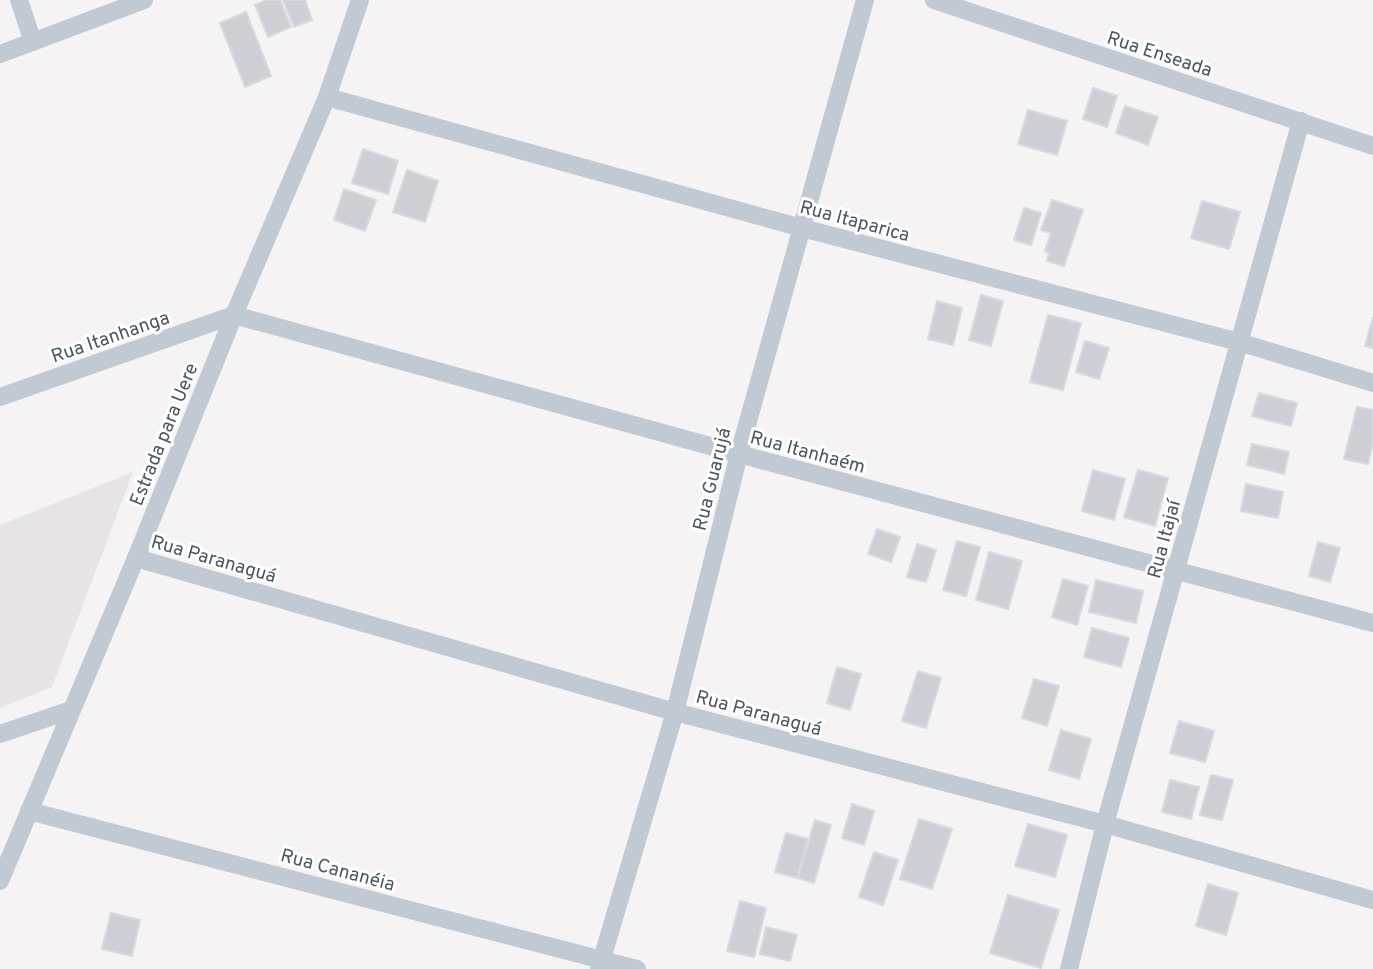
<svg xmlns="http://www.w3.org/2000/svg" width="1373" height="969" font-family="Overpass,sans-serif">
	<rect width="100%" height="100%" fill="#f5f3f3"/>
	<path fill="#e6e4e5" d="M133 472 52 687 0 708V525Z"/>
	<g fill="#cdcfd5" stroke="#d7d9de" stroke-width="2">
		<path d="M266 0H280L291 27 268 37 255 5Z"/>
		<path d="M283 0H305L312 20 294 27Z"/>
		<path d="M246 12 271 76 245 87 220 23Z"/>
		<path d="M1093 88 1117 96 1107 127 1083 119Z"/>
		<path d="M1125 106 1158 117 1148 145 1116 133Z"/>
		<path d="M1028 110 1067 121 1057 155 1018 144Z"/>
		<path d="M363 149 398 161 388 194 352 183Z"/>
		<path d="M407 170 438 181 425 222 393 212Z"/>
		<path d="M344 189 376 200 365 231 334 220Z"/>
		<path d="M1052 200 1083 210 1064 266 1047 261 1049 253 1045 251 1051 233 1041 230Z"/>
		<path d="M1202 201 1240 212 1229 249 1191 238Z"/>
		<path d="M1024 208 1041 213 1031 245 1014 240Z"/>
		<path d="M981 295 1003 301 991 346 969 340Z"/>
		<path d="M937 301 962 308 953 345 928 339Z"/>
		<path d="M1048 315 1081 323 1063 390 1030 382Z"/>
		<path d="M1373 317V348L1365 346Z"/>
		<path d="M1085 341 1109 348 1099 379 1076 372Z"/>
		<path d="M1259 393 1297 403 1291 426 1252 416Z"/>
		<path d="M1357 407 1373 410V442L1368 464 1344 459Z"/>
		<path d="M1252 444 1289 452 1284 474 1247 465Z"/>
		<path d="M1093 470 1125 479 1114 520 1082 511Z"/>
		<path d="M1138 470 1168 478 1155 526 1124 517Z"/>
		<path d="M1246 484 1283 492 1278 518 1241 511Z"/>
		<path d="M877 529 900 537 891 562 868 554Z"/>
		<path d="M957 541 980 547 966 596 943 590Z"/>
		<path d="M1318 542 1340 548 1330 582 1309 576Z"/>
		<path d="M917 544 936 550 926 582 907 577Z"/>
		<path d="M989 552 1022 561 1008 609 976 600Z"/>
		<path d="M1063 579 1088 586 1077 625 1052 617Z"/>
		<path d="M1096 580 1143 591 1136 623 1089 612Z"/>
		<path d="M1092 628 1129 638 1121 667 1084 657Z"/>
		<path d="M837 667 861 674 850 710 827 703Z"/>
		<path d="M918 671 941 678 926 728 902 721Z"/>
		<path d="M1034 679 1059 686 1047 726 1022 718Z"/>
		<path d="M1179 721 1214 731 1205 762 1170 753Z"/>
		<path d="M1061 730 1091 739 1079 779 1049 770Z"/>
		<path d="M1211 775 1233 780 1222 820 1200 815Z"/>
		<path d="M1170 780 1199 787 1191 819 1162 812Z"/>
		<path d="M852 804 874 811 864 845 842 838Z"/>
		<path d="M919 819 952 829 932 889 900 879Z"/>
		<path d="M815 820 831 825 814 883 798 878Z"/>
		<path d="M1028 824 1067 835 1055 877 1015 866Z"/>
		<path d="M786 833 808 839 797 878 775 872Z"/>
		<path d="M874 852 898 860 883 905 859 897Z"/>
		<path d="M1208 884 1238 893 1226 935 1196 926Z"/>
		<path d="M1008 895 1059 910 1041 968 990 953Z"/>
		<path d="M740 901 766 908 754 957 727 951Z"/>
		<path d="M111 913 140 920 132 956 102 949Z"/>
		<path d="M766 927 797 935 790 961 760 954Z"/>
	</g>
	<g fill="none" stroke-linecap="round" stroke-linejoin="round">
		<g stroke="#c1cad2" stroke-width="18">
			<path d="M19 0 33 42"/>
			<path d="M934 0 1373 146"/>
			<path d="M0 54 144 0"/>
			<path d="M327 97 802 228 1239 342 1373 383"/>
			<path d="M0 397 234 315 739 454 1373 623"/>
			<path d="M136 558 675 712 1105 824 1373 900"/>
			<path d="M0 734 71 710"/>
			<path d="M29 811 637 969"/>
			<path d="M0 881 136 558 234 315 327 97 360 0"/>
			<path d="M599 969 675 712 739 454 865 0"/>
			<path d="M1069 969 1105 824 1301 121"/>
		</g>
	</g>
	<g text-anchor="middle" stroke-width="6" stroke-linejoin="round" paint-order="stroke">
		<g font-size="19" fill="#4a5661" stroke="#fff">
			<text transform="translate(1160 53) rotate(18)" y="7">Rua Enseada</text>
			<text transform="translate(855 220) rotate(15)" y="7">Rua Itaparica</text>
			<text transform="translate(110 336) rotate(-19)" y="7">Rua Itanhanga</text>
			<text transform="translate(163 434) rotate(-68)" y="7">Estrada para Uere</text>
			<text transform="translate(808 451) rotate(15)" y="7">Rua Itanhaém</text>
			<text transform="translate(711 479) rotate(-76)" y="7">Rua Guarujá</text>
			<text transform="translate(1163 539) rotate(-75)" y="7">Rua Itajaí</text>
			<text transform="translate(214 558) rotate(16)" y="7">Rua Paranaguá</text>
			<text transform="translate(759 712) rotate(15)" y="7">Rua Paranaguá</text>
			<text transform="translate(338 869) rotate(15)" y="7">Rua Cananéia</text>
		</g>
	</g>
</svg>
